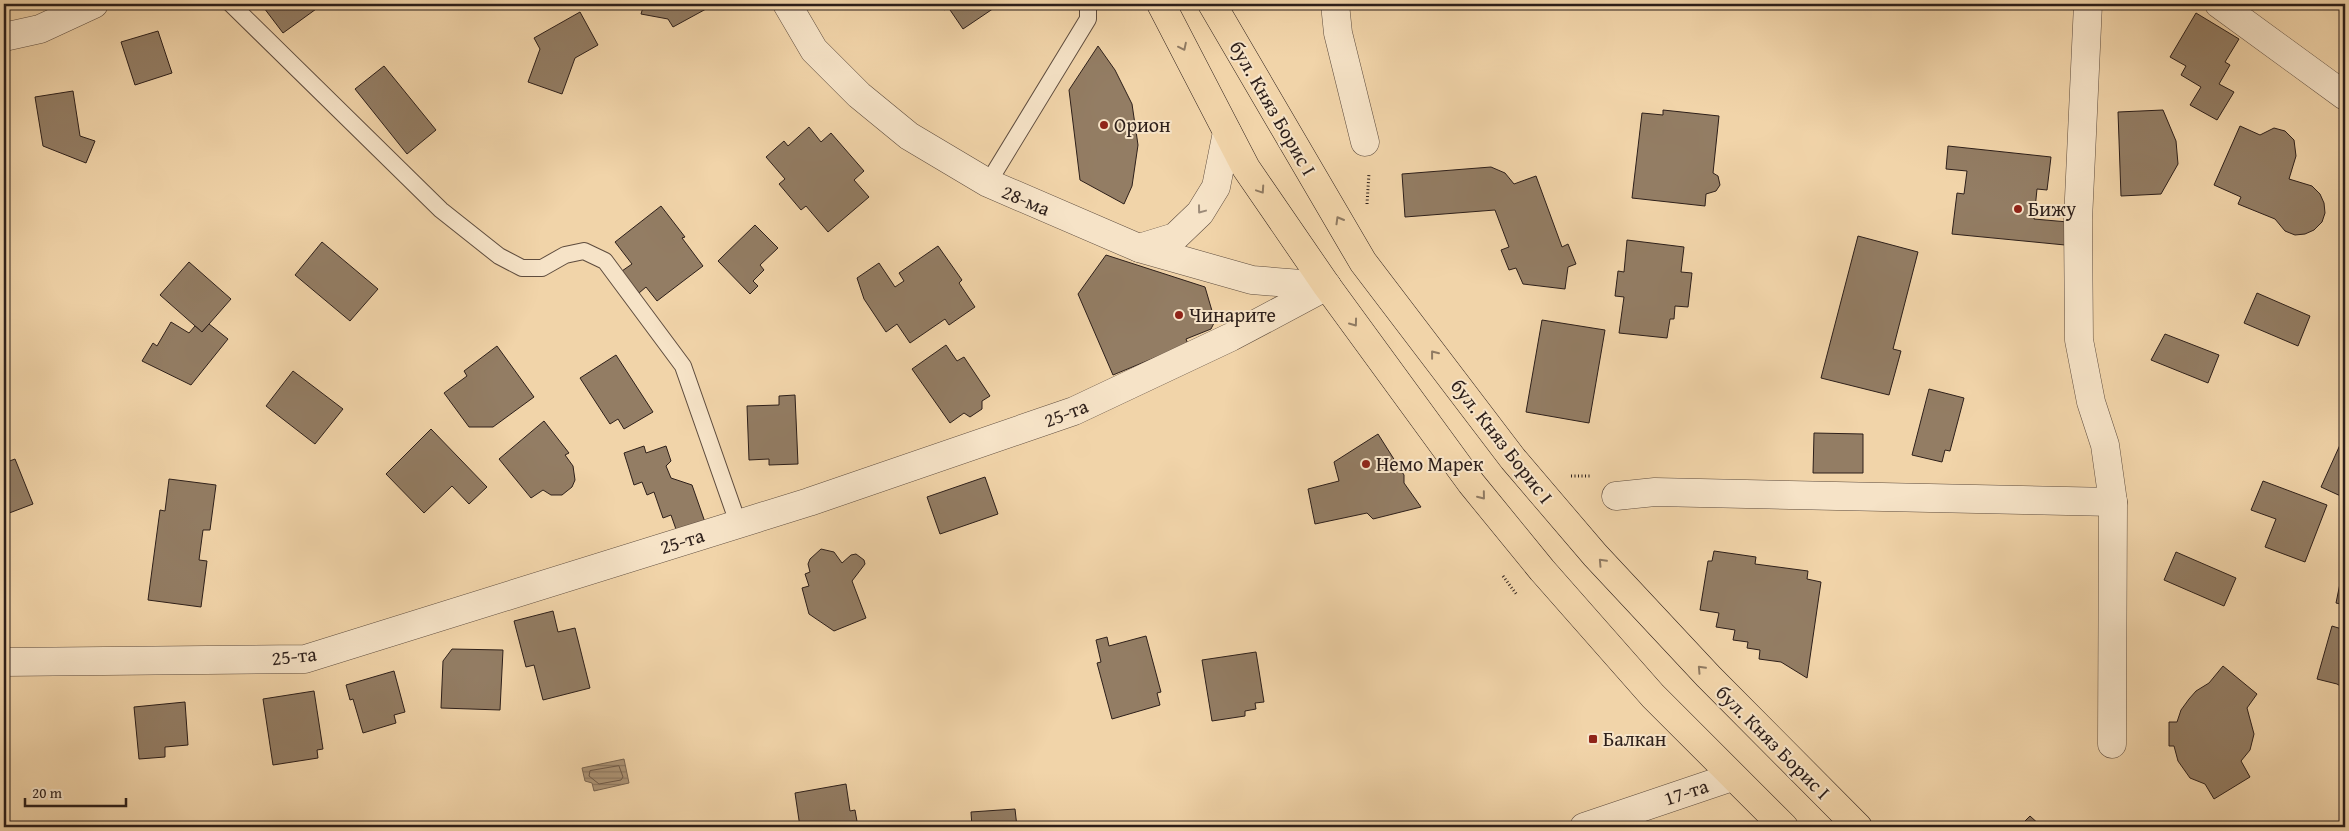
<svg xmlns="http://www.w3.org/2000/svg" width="2349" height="831" font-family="'Gentium Book Plus',serif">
	<defs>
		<pattern id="water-rules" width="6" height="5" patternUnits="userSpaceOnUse" patternTransform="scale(1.25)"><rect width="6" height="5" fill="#ae9678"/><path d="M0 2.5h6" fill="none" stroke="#8e7a62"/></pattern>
	</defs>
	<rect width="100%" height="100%" fill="#f1d4a9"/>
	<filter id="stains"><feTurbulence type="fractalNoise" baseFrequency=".004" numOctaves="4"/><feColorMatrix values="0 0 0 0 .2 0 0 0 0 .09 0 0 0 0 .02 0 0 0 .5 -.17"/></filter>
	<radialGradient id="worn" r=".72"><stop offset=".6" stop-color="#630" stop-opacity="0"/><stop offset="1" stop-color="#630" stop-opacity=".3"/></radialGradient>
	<path fill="url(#water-rules)" stroke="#7a6652" d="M624 759 629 783 594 791 592 783 585 781 582 768Z"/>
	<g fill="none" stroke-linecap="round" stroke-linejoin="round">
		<path stroke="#6e5a49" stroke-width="1" d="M619 766 623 777 621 780 599 784 589 776 590 771Z"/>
	</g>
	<g fill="#937d64" stroke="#2d1f1a">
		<path d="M261 4H323L283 33Z"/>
		<path d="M644 4H704L706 9 673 27 668 19 641 14Z"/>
		<path d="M939 4H1000L963 29 948 7 944 10Z"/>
		<path d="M1412 4H1457V9L1411 6Z"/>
		<path d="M580 12 598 45 575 58 562 94 528 82 540 49 534 38Z"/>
		<path d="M2196 13 2239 39 2225 62 2230 65 2219 84 2234 92 2217 120 2190 105 2201 87 2181 75 2186 66 2170 57Z"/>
		<path d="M158 31 172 73 135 85 121 42Z"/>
		<path d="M1098 46 1115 70 1132 104 1138 145 1132 186 1124 204 1080 180 1069 90Z"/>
		<path d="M384 66 436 130 407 154 355 89Z"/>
		<path d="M73 91 80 136 95 141 86 163 43 146 35 97Z"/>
		<path d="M1663 110 1719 116 1713 173 1718 176 1720 185 1716 191 1706 194 1705 206 1632 198 1642 113 1663 115Z"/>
		<path d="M2163 110 2176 141 2178 164 2161 194 2121 196 2118 112Z"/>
		<path d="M2240 126 2260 135 2274 128 2285 131 2294 140 2296 156 2289 179 2312 186 2320 194 2324 203 2325 213 2322 222 2314 230 2305 234 2295 235 2285 231 2275 219 2238 204 2241 197 2214 185Z"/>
		<path d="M809 127 821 142 831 133 864 171 854 180 869 197 828 232 806 206 801 210 779 184 785 179 766 157 784 141 788 146Z"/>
		<path d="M1948 146 2051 157 2047 190 2037 189 2034 219 2068 222 2065 245 1952 234 1957 193 1964 194 1967 171 1946 169Z"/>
		<path d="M1491 167 1505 173 1514 184 1536 176 1562 247 1568 244 1576 264 1568 267 1565 289 1523 284 1516 268 1509 270 1501 250 1509 247 1495 210 1405 217 1402 174Z"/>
		<path d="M661 206 685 237 682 238 703 266 657 301 646 287 639 293 622 271 632 264 615 242Z"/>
		<path d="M755 225 778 248 760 265 764 270 753 281 758 286 750 294 718 261Z"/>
		<path d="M1858 236 1918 252 1893 349 1901 351 1889 395 1821 378Z"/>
		<path d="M1627 240 1684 247 1681 272 1692 273 1688 307 1675 306 1674 319H1670L1667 338 1619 333 1624 297 1615 296 1618 271 1624 272Z"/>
		<path d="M322 242 378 289 350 321 295 275Z"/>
		<path d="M938 246 962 280 959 283 975 307 949 325 945 319 910 343 897 324 886 332 864 299 857 278 879 263 895 287 904 281 899 273Z"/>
		<path d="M1106 255 1205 287 1215 321 1211 329 1186 339 1188 344 1113 375 1078 294Z"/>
		<path d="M189 262 231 299 202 332 160 295Z"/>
		<path d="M2257 293 2310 316 2298 346 2244 323Z"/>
		<path d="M1542 320 1605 330 1589 423 1526 412Z"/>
		<path d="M171 322 189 333 195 326 202 332 209 324 228 339 191 385 142 361 153 343 157 346Z"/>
		<path d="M2165 334 2219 355 2208 383 2151 360Z"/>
		<path d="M946 345 957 361 964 357 990 396 982 401V409L970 417 964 413 950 423 912 369Z"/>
		<path d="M497 346 534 397 493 427H469L444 393 467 376 464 371Z"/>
		<path d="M616 355 653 412 624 429 618 419 610 424 580 378Z"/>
		<path d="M293 371 343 409 315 444 266 406Z"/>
		<path d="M1929 389 1964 398 1950 451 1945 450 1942 462 1912 455Z"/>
		<path d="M795 395 798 464 769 465V459L749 460 747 406 779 405V396Z"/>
		<path d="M544 421 569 453 565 455 573 466 575 480 572 487 562 495H551L543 490 531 498 499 459Z"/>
		<path d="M431 429 487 487 469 504 452 486 424 513 386 474Z"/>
		<path d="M1814 433 1863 434V473H1813Z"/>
		<path d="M1378 434 1404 475V483L1421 507 1373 519 1367 513 1315 524 1308 489 1339 481 1334 462Z"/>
		<path d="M2344 436 2345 437V498L2321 487Z"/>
		<path d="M644 446 646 453 666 446 671 461 666 466 671 478 692 485 706 525 678 535 671 515 663 518 654 492 647 495 642 482 634 485 624 453Z"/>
		<path d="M15 459 33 504 4 515V463Z"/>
		<path d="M985 477 998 514 940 534 927 497Z"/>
		<path d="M169 479 216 485 210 530H203L199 560 207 561 201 607 148 600 160 510 165 511Z"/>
		<path d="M2263 481 2327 505 2305 562 2265 547 2276 519 2251 510Z"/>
		<path d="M821 549 834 552 842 563 851 555 856 554 864 560 865 564 852 581 866 618 834 631 809 614 802 588 809 586 805 574 810 572 808 564 810 559Z"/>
		<path d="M1714 551 1756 557 1755 564 1808 571 1807 579 1821 582 1807 678 1781 662 1759 659 1760 650 1747 648 1748 642 1733 640 1735 630 1716 627 1719 613 1700 610 1708 561H1712Z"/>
		<path d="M2176 552 2236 578 2224 606 2164 580Z"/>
		<path d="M2345 559V605L2336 603Z"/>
		<path d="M553 611 558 632 575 628 590 688 543 700 534 665 526 667 514 621Z"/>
		<path d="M2332 626 2345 630V689L2337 684 2317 679Z"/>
		<path d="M1146 636 1161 692 1157 693 1160 705 1112 719 1097 663 1101 662 1096 640 1107 637 1109 646Z"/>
		<path d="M452 649 503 650 500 710 441 708 443 661Z"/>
		<path d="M1256 652 1264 702 1255 703 1256 709 1245 711V716L1212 721 1202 660Z"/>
		<path d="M2223 666 2257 694 2247 708 2254 734 2250 750 2241 761 2250 777 2214 799 2205 784 2190 778 2178 761 2174 746H2169V722H2177L2181 710 2189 699 2196 691 2209 683Z"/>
		<path d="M394 671 405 712 394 715 396 723 363 733 353 699 350 700 346 685Z"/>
		<path d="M314 691 323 749 317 750 318 758 273 765 263 699Z"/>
		<path d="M185 702 188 745 165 747V757L139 759 134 707Z"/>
		<path d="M846 784 850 811 855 810 858 827H800L795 793Z"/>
		<path d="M1015 809 1017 827H972L971 812Z"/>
		<path d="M2030 816 2042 827H2019Z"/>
		<path d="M1985 822H1991L1998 827H1978Z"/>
	</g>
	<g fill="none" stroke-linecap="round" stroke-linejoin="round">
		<g stroke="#5e4c3e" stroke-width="18">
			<g id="lane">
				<path d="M231 4 441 210 499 256 522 268H542L565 255 584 251 605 261 683 366 738 523"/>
				<path d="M988 183 1088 19V9L1086 4"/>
			</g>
		</g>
		<g stroke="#5e4c3e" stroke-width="29">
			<g id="street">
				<path d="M787 4 814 50 859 95 909 136 988 183 1139 248 1252 280 1327 286"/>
				<path d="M1335 4 1338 33 1365 142"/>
				<path d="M2088 4 2078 220 2079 340 2091 402 2105 445 2113 502 2112 744"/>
				<path d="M2219 4 2345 96"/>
				<path d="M4 37 40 29 94 4"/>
				<path d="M1139 248 1175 237 1200 213 1216 187 1227 132"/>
				<path d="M1616 496 1655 492 2113 502"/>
				<path d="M4 662 305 659 809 502 1074 411 1231 337 1327 286"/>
				<path d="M1584 827 1732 777"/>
			</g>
		</g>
		<g stroke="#2d1f1a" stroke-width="29">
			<g id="highway">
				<path d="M1161 4 1246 168 1327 286 1471 483 1542 570 1653 696 1784 827"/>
				<path d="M1212 4 1363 262 1513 459 1595 555 1708 676 1858 827"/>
			</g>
		</g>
		<g stroke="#2d1f1a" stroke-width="3" stroke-dasharray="1 2.5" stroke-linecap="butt">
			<path d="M1367 204 1369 173"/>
			<path d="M1571 476H1591"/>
			<path d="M1503 576 1517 595"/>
		</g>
		<use href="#lane" stroke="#f6e3c7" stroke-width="16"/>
		<use href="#street" stroke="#f6e3c7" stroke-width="28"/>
		<use href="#highway" stroke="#f1d4a9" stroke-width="28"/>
	</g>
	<defs><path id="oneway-chevron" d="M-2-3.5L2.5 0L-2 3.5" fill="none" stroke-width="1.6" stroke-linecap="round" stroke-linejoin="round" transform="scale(1.25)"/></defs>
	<g stroke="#8f7a62">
		<use href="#oneway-chevron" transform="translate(1183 47) rotate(64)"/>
		<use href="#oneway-chevron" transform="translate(1261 190) rotate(56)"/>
		<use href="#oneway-chevron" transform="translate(1339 220) rotate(-120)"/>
		<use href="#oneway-chevron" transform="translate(1354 323) rotate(54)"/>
		<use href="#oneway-chevron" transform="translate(1434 354) rotate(-128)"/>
		<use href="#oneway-chevron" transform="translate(1482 496) rotate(51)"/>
		<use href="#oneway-chevron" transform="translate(1602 562) rotate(-133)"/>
		<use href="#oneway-chevron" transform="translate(1701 669) rotate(-133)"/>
	</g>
	<use stroke="#9c8b79" href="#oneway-chevron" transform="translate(1201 210) rotate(127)"/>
	<g fill="#8f2418" stroke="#f6e3c7" stroke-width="2">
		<circle cx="1104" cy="125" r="5"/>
		<circle cx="2018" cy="209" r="5"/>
		<circle cx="1179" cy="315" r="5"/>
		<circle cx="1366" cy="464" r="5"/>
		<rect x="1588" y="734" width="10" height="10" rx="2.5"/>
	</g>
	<g text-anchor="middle" stroke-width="4" stroke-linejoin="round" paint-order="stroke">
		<g font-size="20" fill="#2d1f1a" stroke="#f6e3c7">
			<text transform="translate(1273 108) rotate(60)" y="7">бул. Княз Борис I</text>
			<text transform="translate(1026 200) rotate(23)" y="7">28-ма</text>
			<text transform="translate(1066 413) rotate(-21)" y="7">25-та</text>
			<text transform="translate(1502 441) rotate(52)" y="7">бул. Княз Борис I</text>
			<text transform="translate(682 541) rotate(-17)" y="7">25-та</text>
			<text transform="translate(294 656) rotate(-6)" y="7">25-та</text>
			<text transform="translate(1773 742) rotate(45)" y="7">бул. Княз Борис I</text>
			<text transform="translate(1686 792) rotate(-18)" y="7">17-та</text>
		</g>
		<g font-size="20" fill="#2d1f1a" stroke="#f6e3c7" text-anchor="start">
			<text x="1114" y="132">Орион</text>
			<text x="2028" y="216">Бижу</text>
			<text x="1189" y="322">Чинарите</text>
			<text x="1376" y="471">Немо Марек</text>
			<text x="1603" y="746">Балкан</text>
		</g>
	</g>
	<rect width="2349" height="831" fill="none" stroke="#f1d4a9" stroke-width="20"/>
	<rect x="5" y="5" width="2339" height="821" fill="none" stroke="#2d1f1a" stroke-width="2.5"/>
	<rect x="10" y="10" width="2329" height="811" fill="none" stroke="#2d1f1a"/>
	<path d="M25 798v8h101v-8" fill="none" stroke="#2d1f1a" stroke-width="2.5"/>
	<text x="32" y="798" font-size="15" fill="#2d1f1a" stroke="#f6e3c7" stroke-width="4" paint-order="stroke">20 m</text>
	<rect width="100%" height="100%" filter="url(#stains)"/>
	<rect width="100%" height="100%" fill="url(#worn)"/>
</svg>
